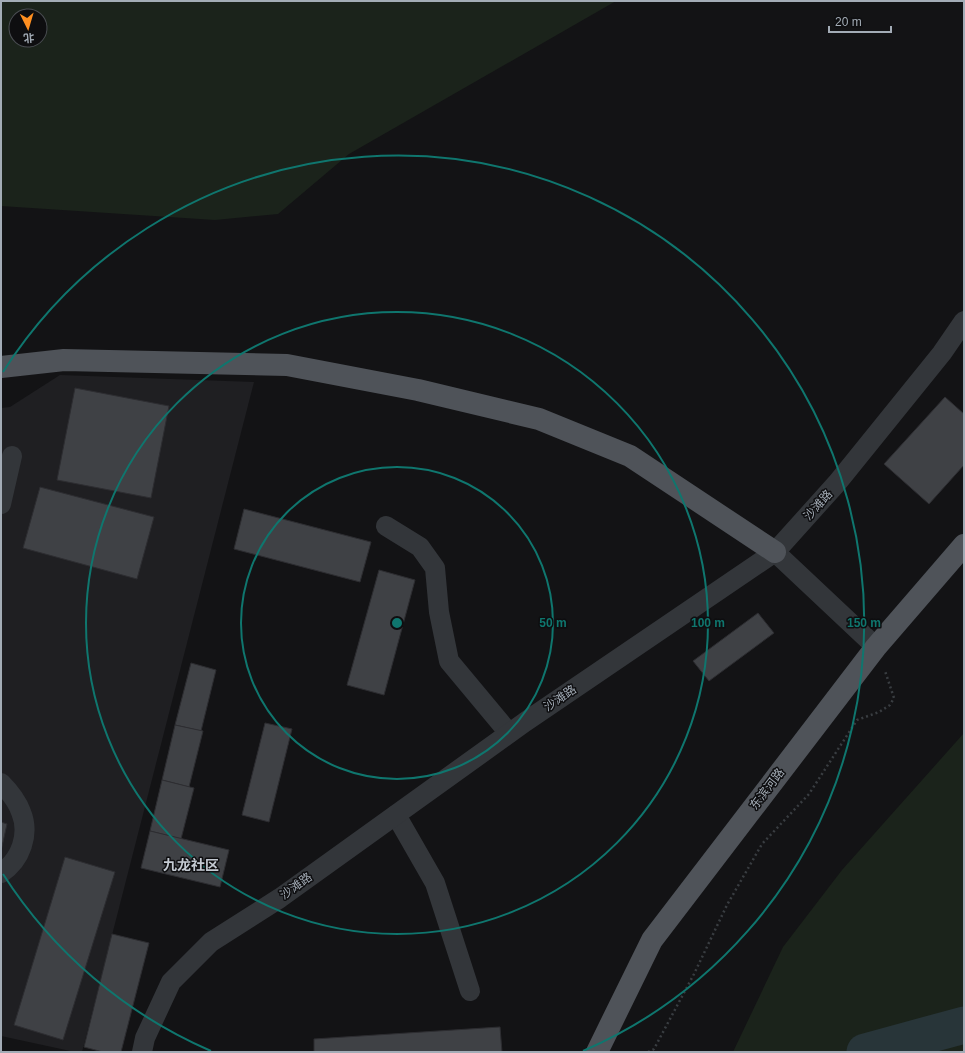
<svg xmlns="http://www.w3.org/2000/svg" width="965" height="1053" font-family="Helvetica,'Noto Sans SC',sans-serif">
	<rect width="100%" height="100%" fill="#131315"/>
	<path fill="#1f1f22" d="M60 375 254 382 82 1052H75L1 1036V408L10 407Z"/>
	<g fill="#1b231b" fill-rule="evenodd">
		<path d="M1 1H616L349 154 278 214 215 220 1 206ZM16 16H40V40H16Z"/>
		<path d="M964 733V1052H733L783 947 842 870Z"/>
	</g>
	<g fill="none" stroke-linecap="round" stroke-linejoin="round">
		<path stroke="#283539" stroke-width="37" d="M865 1052 964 1025"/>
	</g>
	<g fill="#3f4145" stroke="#2d2d31">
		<path d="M75 388 169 406 151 498 57 480Z"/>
		<path d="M945 397 964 414V465L929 504 884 464Z"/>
		<path d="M40 487 154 517 137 579 23 548Z"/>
		<path d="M244 509 371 542 360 582 234 549Z"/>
		<path d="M379 570 415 580 384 695 347 685Z"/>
		<path d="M758 613 774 633 709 681 693 661Z"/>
		<path d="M191 663 216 670 201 731 175 725Z"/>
		<path d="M265 723 292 729 269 822 242 815Z"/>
		<path d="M175 725 203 731 189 787 162 780Z"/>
		<path d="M162 780 194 788 181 839 150 831Z"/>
		<path d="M1 822 7 824 1 851Z"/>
		<path d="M150 831 229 850 220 887 141 868Z"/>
		<path d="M65 857 115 872 63 1040 14 1025Z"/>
		<path d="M112 934 149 943 121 1052H103L84 1047Z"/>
		<path d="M500 1027 502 1052H314V1039Z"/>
	</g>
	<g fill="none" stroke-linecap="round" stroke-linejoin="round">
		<path stroke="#393d41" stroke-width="2.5" stroke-dasharray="2 3" stroke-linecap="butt" d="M648 1052 654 1049 694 974 727 905 762 844 809 794 857 720 879 712 890 705 894 698 885 671"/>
		<g stroke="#33363a" stroke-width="20">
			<path d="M1 504 12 456"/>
			<path d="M386 526 420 547 435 568 439 612 449 661 509 733"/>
			<path d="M775 552 876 647"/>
			<path d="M1 783C9 791 17 801 21 812 30 834 21 860 1 873"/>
			<path d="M396 815 435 883 470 991"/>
			<path d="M142 1052 145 1038 171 982 211 942 280 898 525 722 775 552 837 483 942 353 964 321"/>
		</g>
		<g stroke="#4f5359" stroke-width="22">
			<path d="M1 367 64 360 287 365 418 390 539 419 630 456 775 552"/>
			<path d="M597 1052 652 940 876 647 964 545"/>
		</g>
	</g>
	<g fill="none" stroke="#0f766e" stroke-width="2">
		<circle cx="397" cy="623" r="156"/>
		<circle cx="397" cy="623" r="311"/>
		<path d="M211 1051A467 467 0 0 1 3 874M3 372A467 467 0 1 1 583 1051"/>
	</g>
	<g text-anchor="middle" stroke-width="3" stroke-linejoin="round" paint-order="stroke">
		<g font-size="12" fill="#a3acb6" stroke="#0e0e10">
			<text transform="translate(818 505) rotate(-48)" y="4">沙滩路</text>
			<text transform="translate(560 698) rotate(-34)" y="4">沙滩路</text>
			<text transform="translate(767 789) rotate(-53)" y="4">东滨河路</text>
			<text transform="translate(296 886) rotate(-36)" y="4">沙滩路</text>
		</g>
		<g font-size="14" font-weight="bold" fill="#c4cad2" stroke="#0e0e10">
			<text x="191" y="870">九龙社区</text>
		</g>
	</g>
	<circle cx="397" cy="623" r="6" fill="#0f766e" stroke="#0e0e10" stroke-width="2"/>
	<g font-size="12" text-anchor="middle" font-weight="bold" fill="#0f766e" stroke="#0e0e10" stroke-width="3" stroke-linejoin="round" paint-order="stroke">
		<text x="553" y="627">50 m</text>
		<text x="708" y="627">100 m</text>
		<text x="864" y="627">150 m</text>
	</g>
	<rect width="965" height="1053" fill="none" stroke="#a3acb6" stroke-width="4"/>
	<g transform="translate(28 28) rotate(175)"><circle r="19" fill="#0e0e10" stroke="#4a4d52"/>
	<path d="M0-3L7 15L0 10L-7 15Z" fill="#ff8f20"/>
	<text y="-6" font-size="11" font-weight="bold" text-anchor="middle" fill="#a3acb6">北</text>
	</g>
	<path d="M829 26v6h62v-6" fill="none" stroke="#a3acb6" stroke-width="2"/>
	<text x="835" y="26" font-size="12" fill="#a3acb6" stroke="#0e0e10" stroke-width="3" paint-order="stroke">20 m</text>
</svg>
